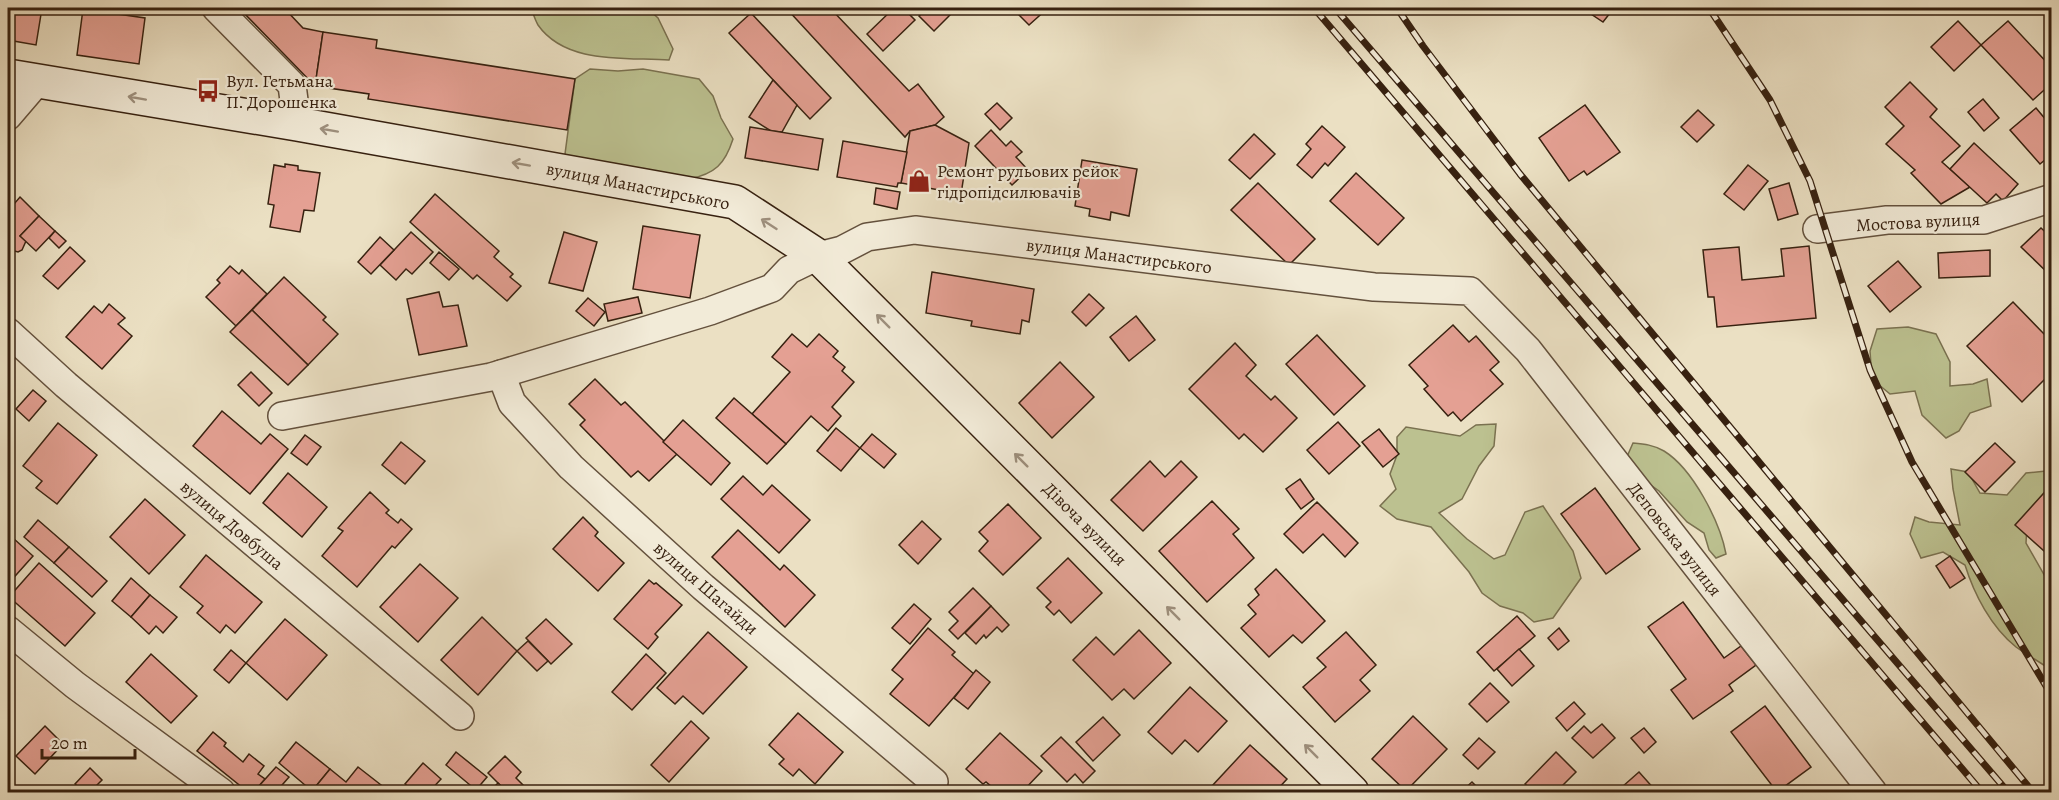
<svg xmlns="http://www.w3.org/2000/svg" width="2059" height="800" font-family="Alegreya,serif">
	<rect width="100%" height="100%" fill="#ebe0c3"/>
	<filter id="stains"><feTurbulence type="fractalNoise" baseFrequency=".00333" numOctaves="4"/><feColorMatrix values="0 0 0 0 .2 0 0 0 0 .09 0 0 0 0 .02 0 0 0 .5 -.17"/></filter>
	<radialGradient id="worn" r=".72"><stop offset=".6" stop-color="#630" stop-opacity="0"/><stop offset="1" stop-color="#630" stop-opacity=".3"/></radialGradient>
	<g fill="#bcc190" stroke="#7a7150" stroke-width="1.5">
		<path d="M531 8H647L658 18 673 49 669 60C627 57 566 65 538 25 535 20 533 13 531 8Z"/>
		<path d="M590 69 618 71 643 69 699 79 713 96 721 118 733 139C725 164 715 174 689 179L572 159 565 154 575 79Z"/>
		<path d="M1908 327 1936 334 1950 362V386L1973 384 1987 379 1991 406 1970 413 1959 431 1946 438 1922 415 1915 391 1890 394 1872 379 1870 351 1877 329Z"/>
		<path d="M1496 424 1494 446 1479 466 1462 499 1439 513 1467 539 1494 559 1505 555 1525 512 1543 506 1573 551 1581 578 1553 618 1534 622 1523 613 1500 606 1482 593 1469 572 1431 527 1397 519 1380 506 1396 489 1390 474 1397 455V437L1406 427 1460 436 1476 425Z"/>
		<path d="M1633 443C1644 444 1654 445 1664 451 1693 469 1720 522 1726 554L1716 558 1709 550 1704 533 1687 522 1659 491 1637 475 1626 459Z"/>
		<path d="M1951 469 1968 472 1980 493 2007 495 2026 473 2046 471 2051 475V491L2027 525 2026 543 2046 578 2051 582V670C2040 662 2027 655 2016 647 1991 627 1974 594 1965 565L1943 552 1921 558 1910 534 1915 517 1929 522 1960 525 1953 489Z"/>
	</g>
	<g fill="#e4a093" stroke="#372110" stroke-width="1.5">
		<path d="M8 8H42L36 45 8 40Z"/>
		<path d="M239 8H284L303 28 323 32 315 86Z"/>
		<path d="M786 8H830L909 91 918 84 944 117 935 125 910 131 905 137Z"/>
		<path d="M894 8H903L915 20 883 51 867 34Z"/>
		<path d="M928 8H954L956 9 934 31 919 16Z"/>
		<path d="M1012 8H1048L1029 25Z"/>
		<path d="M1582 8H1614L1603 22Z"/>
		<path d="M83 9 145 18 139 64 77 55Z"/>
		<path d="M751 13 831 98 810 119 729 33Z"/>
		<path d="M1958 21 1981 45 1954 71 1931 47Z"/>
		<path d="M2008 21 2052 68V83L2033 100 1981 45Z"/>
		<path d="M323 32 377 40 376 48 575 79 567 130 368 99 369 94 315 86Z"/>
		<path d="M773 80 797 105 782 132 771 131 749 117Z"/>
		<path d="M1910 82 1937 109 1930 117 1960 146 1942 162 1970 187 1941 204 1911 173 1915 170 1886 144 1904 126 1885 107Z"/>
		<path d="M1983 99 1999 118 1984 131 1968 112Z"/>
		<path d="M997 103 1012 118 1000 130 985 114Z"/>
		<path d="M1585 105 1620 152 1587 175 1584 171 1569 181 1539 138Z"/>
		<path d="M2036 108 2052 127V154L2040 164 2010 130Z"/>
		<path d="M1698 110 1714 125 1697 142 1681 127Z"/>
		<path d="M935 125 969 143 961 194 901 183 910 131Z"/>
		<path d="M1322 126 1345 147 1328 166 1325 163 1312 178 1297 165 1311 149 1306 144Z"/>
		<path d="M750 127 823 139 818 170 745 158Z"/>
		<path d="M991 130 1006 146 1011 141 1022 152 1016 157 1028 170 1012 185 975 146Z"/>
		<path d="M1254 134 1275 154 1250 179 1229 160Z"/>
		<path d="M843 141 907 152 901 183H898L897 187 837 177Z"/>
		<path d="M1974 143 2018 184 2003 201 1996 194 1987 203 1950 169Z"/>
		<path d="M1082 160 1137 169 1129 216 1111 212 1110 220 1089 216 1090 209 1075 206Z"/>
		<path d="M285 164 298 166V170L320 173 314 211 304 210 300 232 270 227 274 205 268 204 274 165 285 167Z"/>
		<path d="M1748 165 1768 181 1744 210 1724 194Z"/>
		<path d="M1356 173 1404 218 1378 245 1330 201Z"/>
		<path d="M1258 183 1315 239 1289 265 1231 210Z"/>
		<path d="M1789 183 1798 214 1778 220 1769 189Z"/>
		<path d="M876 188 900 192 897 209 874 204Z"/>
		<path d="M435 194 499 251 494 257 513 274 510 277 521 286 507 301 477 275 473 279 410 222Z"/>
		<path d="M20 197 39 216 20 236 26 241 22 250 18 252 11 250 8 254V211Z"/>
		<path d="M39 216 55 231 36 251 20 236Z"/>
		<path d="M643 226 700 235 690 298 633 289Z"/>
		<path d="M2041 228 2052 238V277L2021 247Z"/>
		<path d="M55 231 66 241 59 248 49 238Z"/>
		<path d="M411 232 433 252 412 274 406 269 396 280 380 265Z"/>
		<path d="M564 232 597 242 583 291 549 283Z"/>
		<path d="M380 237 394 250 371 274 358 262Z"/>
		<path d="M1809 246 1816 318 1717 327 1714 297H1708L1703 250 1739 247 1742 280 1784 276 1781 249Z"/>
		<path d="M70 247 85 261 58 289 43 276Z"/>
		<path d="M1990 250V276L1939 278 1938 253Z"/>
		<path d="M439 252 459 269 449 280 430 263Z"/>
		<path d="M1898 261 1921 287 1890 312 1868 286Z"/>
		<path d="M230 266 239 274 242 270 267 294 236 326 206 297 220 283 217 280Z"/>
		<path d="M932 272 1034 289 1029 322 1022 320 1020 334 971 326 972 321 926 313Z"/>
		<path d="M284 277 326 317 323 320 338 334 308 365 252 310Z"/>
		<path d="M439 292 443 307 458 305 467 346 419 355 407 299Z"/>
		<path d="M1089 294 1104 308 1086 326 1072 312Z"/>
		<path d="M638 297 642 313 608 321 604 304Z"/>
		<path d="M588 298 605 312 594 326 576 311Z"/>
		<path d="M2013 302 2045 335 2050 330 2052 331V381L2047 377 2022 402 1967 346Z"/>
		<path d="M109 304 125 318 118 324 132 336 102 369 66 337 94 306 102 313Z"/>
		<path d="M252 310 308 365 288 385 230 332Z"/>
		<path d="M1136 316 1155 340 1129 361 1110 337Z"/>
		<path d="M1453 325 1469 342 1476 336 1499 362 1490 370 1503 384 1461 421 1453 412 1448 416 1424 389 1428 386 1409 365Z"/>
		<path d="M792 334 807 347 819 334 838 351 833 357 845 367 842 371 854 382 832 407 841 416 828 431 811 416 786 444 752 414 790 372 772 357Z"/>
		<path d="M1317 335 1365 386 1334 415 1286 364Z"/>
		<path d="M1235 343 1256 365 1246 376 1271 400 1275 396 1297 418 1263 452 1244 434 1239 439 1189 389Z"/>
		<path d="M1060 362 1094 397 1052 438 1019 403Z"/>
		<path d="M251 372 272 393 259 406 238 385Z"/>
		<path d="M595 379 621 405 625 402 677 454 649 481 638 471 631 477 580 425 585 420 569 404Z"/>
		<path d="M33 390 46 401 29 421 16 409Z"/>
		<path d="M734 398 786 444 767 464 716 418Z"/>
		<path d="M222 411 261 444 270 434 288 449 250 494 193 446Z"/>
		<path d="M683 420 730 463 711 485 663 442Z"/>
		<path d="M1338 422 1360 446 1329 474 1307 450Z"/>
		<path d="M58 423 97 455 57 504 36 488 42 481 23 466Z"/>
		<path d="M836 428 860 448 841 471 817 451Z"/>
		<path d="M1379 429 1399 454 1383 467 1362 442Z"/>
		<path d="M872 434 896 454 884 468 860 448Z"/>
		<path d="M305 435 321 447 307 465 291 453Z"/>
		<path d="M401 442 425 461 405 484 382 465Z"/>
		<path d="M1995 443 2015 462 1985 492 1965 472Z"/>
		<path d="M1150 461 1165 477 1181 461 1197 477 1143 531 1111 500Z"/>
		<path d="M288 473 327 507 302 537 263 503Z"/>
		<path d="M743 476 763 495 772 485 810 520 779 553 721 499Z"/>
		<path d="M1300 479 1314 499 1301 509 1286 489Z"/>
		<path d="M2052 484V558L2015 525Z"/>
		<path d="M1595 488 1640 549 1606 574 1561 514Z"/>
		<path d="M370 492 389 510 386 513 398 523 401 519 412 529 395 548 392 546 357 587 322 556 343 531 338 528Z"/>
		<path d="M145 499 185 535 149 574 110 537Z"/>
		<path d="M1212 501 1239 529 1233 534 1254 558 1207 602 1159 551Z"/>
		<path d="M1317 502 1358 543 1345 557 1323 534 1303 553 1284 534Z"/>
		<path d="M1008 504 1041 538 1003 575 979 551 988 541 979 532Z"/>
		<path d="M583 517 598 532 595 536 624 563 598 591 553 549Z"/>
		<path d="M38 520 69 547 54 563 24 537Z"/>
		<path d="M922 521 941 539 918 564 899 545Z"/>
		<path d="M738 530 780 570 784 565 815 595 785 627 712 557Z"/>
		<path d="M13 538 33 556 8 584V544Z"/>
		<path d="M69 547 107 581 92 597 54 563Z"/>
		<path d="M206 555 262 602 235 633 226 625 220 633 197 613 203 606 180 587Z"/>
		<path d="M1950 556 1965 578 1950 588 1936 566Z"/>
		<path d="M1068 558 1102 593 1071 623 1059 610 1054 615 1046 607 1051 602 1037 588Z"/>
		<path d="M39 563 95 613 65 646 9 597Z"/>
		<path d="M420 564 458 598 418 642 380 607Z"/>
		<path d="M1276 569 1325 621 1302 643 1293 635 1269 657 1241 628 1256 614 1248 605 1259 595 1255 589Z"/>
		<path d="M131 578 150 595 131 617 112 601Z"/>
		<path d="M649 580 654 584 656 583 682 605 655 634 658 637 648 649 614 619Z"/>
		<path d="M973 588 991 606 958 639 949 630 958 621 949 612Z"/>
		<path d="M150 595 177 617 163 633 156 626 149 634 131 617Z"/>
		<path d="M1683 602 1724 658 1741 646 1756 665 1729 685 1733 691 1693 719 1671 690 1686 679 1648 627Z"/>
		<path d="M914 604 931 619 910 644 892 628Z"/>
		<path d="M991 606 1009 625 1002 632 997 627 986 638 984 635 976 644 965 633Z"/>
		<path d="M1517 616 1535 636 1494 671 1477 652Z"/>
		<path d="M482 617 517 651 478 695 441 660Z"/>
		<path d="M285 619 327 655 287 700 246 663Z"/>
		<path d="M546 619 572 644 551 664 526 638Z"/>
		<path d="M928 628 955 652 952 655 974 674 929 726 890 694 903 679 892 670Z"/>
		<path d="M1559 628 1569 641 1558 650 1548 638Z"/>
		<path d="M1139 630 1171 663 1134 699 1124 689 1112 700 1073 660 1096 637 1114 655Z"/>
		<path d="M708 632 747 667 703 714 683 696 675 704 657 688Z"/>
		<path d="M1346 632 1376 665 1360 680 1370 691 1335 722 1303 687 1326 667 1317 658Z"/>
		<path d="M528 641 548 661 537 671 517 651Z"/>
		<path d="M1519 649 1534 666 1512 686 1497 669Z"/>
		<path d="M231 650 246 663 229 683 214 670Z"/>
		<path d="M151 654 197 696 171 723 126 682Z"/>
		<path d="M646 654 666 673 632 710 612 692Z"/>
		<path d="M976 670 990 682 968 709 954 698Z"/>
		<path d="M1490 683 1509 702 1487 722 1469 704Z"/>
		<path d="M1190 687 1227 721 1198 752 1185 740 1172 754 1148 732Z"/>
		<path d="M1574 702 1585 714 1567 731 1556 718Z"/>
		<path d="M1765 706 1811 767 1777 792 1731 732Z"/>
		<path d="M798 713 843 752 815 784 799 769 793 776 779 764 784 759 769 745Z"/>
		<path d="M1413 716 1447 749 1406 791 1372 759Z"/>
		<path d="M1103 717 1120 735 1093 761 1076 742Z"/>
		<path d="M691 721 709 738 669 782 651 765Z"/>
		<path d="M1602 724 1615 738 1593 758 1572 738 1584 726 1591 733Z"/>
		<path d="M45 726 63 744 35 774 16 756Z"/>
		<path d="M1644 728 1656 742 1644 753 1631 738Z"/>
		<path d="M213 732 226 743 224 746 243 762 249 754 264 766 258 774 265 779 254 792H248L197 751Z"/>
		<path d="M1000 733 1042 771 1022 792 1001 791 998 792 986 782 983 784 966 769Z"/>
		<path d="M8 737 13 741 8 759Z"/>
		<path d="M1061 737 1095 771 1083 783 1075 774 1067 782 1041 756Z"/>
		<path d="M1479 738 1495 752 1478 769 1463 755Z"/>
		<path d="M296 742 330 769 312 791 279 763Z"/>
		<path d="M1250 745 1287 779 1275 792H1220L1212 786Z"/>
		<path d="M456 752 487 777 476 790 446 765Z"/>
		<path d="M1556 752 1576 772 1556 792H1534L1525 784Z"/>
		<path d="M505 756 521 772 516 778 523 785 515 792H507L488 773Z"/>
		<path d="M423 763 441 779 429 792H415L405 784Z"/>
		<path d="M276 767 289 777 276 792H267L259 786Z"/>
		<path d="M358 767 390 792H315L312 791 330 769 346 782Z"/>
		<path d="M90 768 102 780 90 792H84L75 784Z"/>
		<path d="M1639 772 1656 791 1654 792H1627L1622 787Z"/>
		<path d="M1472 782 1482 792H1461Z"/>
		<path d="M498 783 507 792H489Z"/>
	</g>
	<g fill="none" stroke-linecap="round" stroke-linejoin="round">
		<g stroke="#64513d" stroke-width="30">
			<g id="minor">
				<path d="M216 8 292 85 297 124"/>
				<path d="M8 116 38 81"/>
				<path d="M1817 229 1887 220H1984L2052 198"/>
				<path d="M8 332 66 385 460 716"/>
				<path d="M501 374 512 403 571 467 703 587 934 782"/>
				<path d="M282 416 491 377 710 311 772 288 789 270 818 256 842 250 867 237 915 230 1374 287 1470 291 1528 350 1873 792"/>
				<path d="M8 630 75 685 221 792"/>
			</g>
		</g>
		<g stroke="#372110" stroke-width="36">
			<path id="secondary" d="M8 76 297 124 735 202 818 256 1352 792"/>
		</g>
		<use href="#minor" stroke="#f2ebd8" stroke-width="27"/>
		<use href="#secondary" stroke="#f2ebd8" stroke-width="33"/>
		<g stroke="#372110" stroke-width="7">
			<g id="rail">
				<path d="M1314 8 1982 792"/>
				<path d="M1335 8 2008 792"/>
				<path d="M1397 8 1423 46 1520 174 2033 792"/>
				<path d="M1709 8 1770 100 1810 181 1870 370 1912 462 2052 696"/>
			</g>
		</g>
		<use href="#rail" stroke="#f2ebd8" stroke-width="4.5" stroke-dasharray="14" stroke-linecap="butt"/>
	</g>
	<defs><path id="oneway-shaft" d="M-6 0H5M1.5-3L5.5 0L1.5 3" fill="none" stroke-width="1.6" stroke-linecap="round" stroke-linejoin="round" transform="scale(1.5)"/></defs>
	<g stroke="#9e907e">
		<use href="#oneway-shaft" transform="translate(137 98) rotate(-170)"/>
		<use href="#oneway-shaft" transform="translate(329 130) rotate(-170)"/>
		<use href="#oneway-shaft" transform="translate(521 164) rotate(-170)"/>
		<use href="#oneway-shaft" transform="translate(769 224) rotate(-147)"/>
		<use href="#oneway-shaft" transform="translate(883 321) rotate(-135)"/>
		<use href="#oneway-shaft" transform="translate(1021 460) rotate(-135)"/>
		<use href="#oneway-shaft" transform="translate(1173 613) rotate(-135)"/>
		<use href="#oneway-shaft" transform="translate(1311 751) rotate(-135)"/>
	</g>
	<defs>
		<g id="bus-bare" transform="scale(1.8)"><path d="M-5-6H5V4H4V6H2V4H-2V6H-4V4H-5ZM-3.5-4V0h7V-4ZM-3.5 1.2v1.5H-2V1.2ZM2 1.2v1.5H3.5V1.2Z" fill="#8f2418" stroke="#f2ebd8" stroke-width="2.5" paint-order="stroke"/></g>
		<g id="shop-bare" transform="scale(1.8)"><path d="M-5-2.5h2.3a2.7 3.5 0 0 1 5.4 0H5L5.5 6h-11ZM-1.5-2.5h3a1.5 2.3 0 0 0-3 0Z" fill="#8f2418" stroke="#f2ebd8" stroke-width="2.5" paint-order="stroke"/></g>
	</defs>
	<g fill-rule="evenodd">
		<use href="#bus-bare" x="208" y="91"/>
		<use href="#shop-bare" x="919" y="181"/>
	</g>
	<g text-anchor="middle" stroke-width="4.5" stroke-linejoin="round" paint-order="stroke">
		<g font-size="18" fill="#372110" stroke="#f2ebd8" text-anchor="start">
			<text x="226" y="87">Вул. Гетьмана<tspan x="226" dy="21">П. Дорошенка</tspan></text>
			<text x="937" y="177">Ремонт рульових рейок<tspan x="937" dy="21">гідропідсилювачів</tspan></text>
		</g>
		<g font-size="18" fill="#372110" stroke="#f2ebd8">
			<text transform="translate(638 186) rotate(11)" y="6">вулиця Манастирського</text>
			<text transform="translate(1918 222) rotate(-3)" y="6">Мостова вулиця</text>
			<text transform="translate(1119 256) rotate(7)" y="6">вулиця Манастирського</text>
			<text transform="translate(1085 524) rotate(45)" y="6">Дівоча вулиця</text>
			<text transform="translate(232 525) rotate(40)" y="6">вулиця Довбуша</text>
			<text transform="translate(1675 539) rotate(52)" y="6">Деповська вулиця</text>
			<text transform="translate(706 588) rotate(41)" y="6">вулиця Шагайди</text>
		</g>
	</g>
	<rect width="2059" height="800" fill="none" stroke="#ebe0c3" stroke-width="30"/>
	<rect x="9" y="9" width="2041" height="782" fill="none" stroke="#372110" stroke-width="3"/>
	<rect x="15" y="15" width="2029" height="770" fill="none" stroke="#372110" stroke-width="1.5"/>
	<path d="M42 749v9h93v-9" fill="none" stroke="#372110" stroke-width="3"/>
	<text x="51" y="749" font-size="18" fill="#372110" stroke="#f2ebd8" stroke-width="4.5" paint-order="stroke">20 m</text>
	<rect width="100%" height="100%" filter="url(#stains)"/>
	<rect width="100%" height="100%" fill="url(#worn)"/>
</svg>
